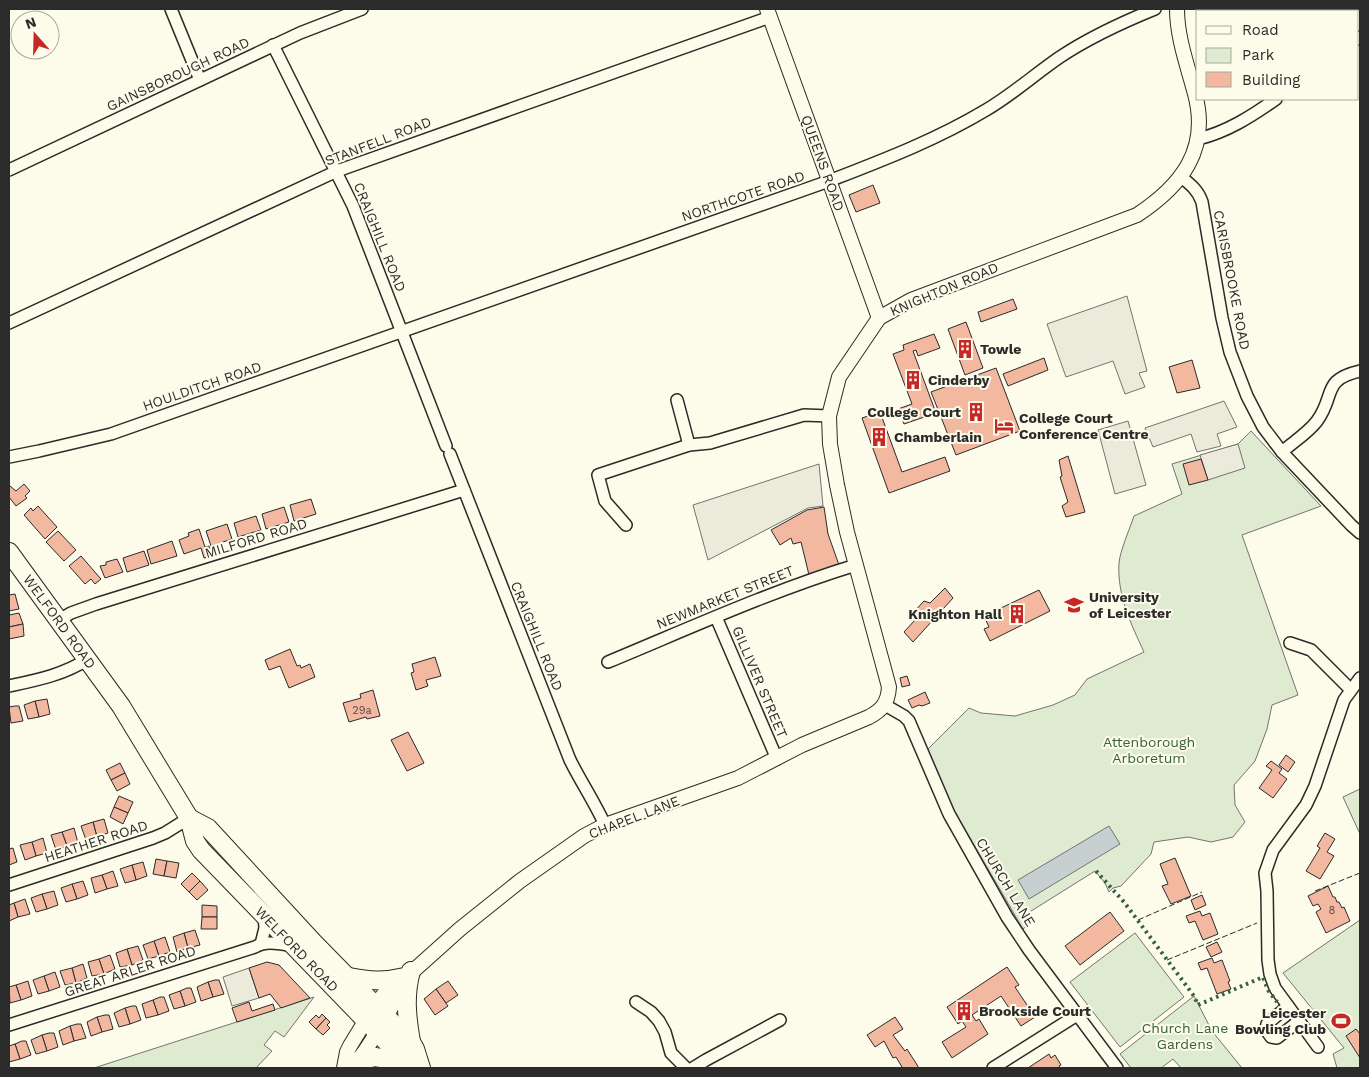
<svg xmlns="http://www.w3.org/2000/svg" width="1369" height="1077" font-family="'Work Sans',sans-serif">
	<rect width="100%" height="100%" fill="#fdfbea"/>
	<g fill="#deebd1" stroke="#74746e">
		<path d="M1251 431 1321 506 1242 535 1298 695 1272 705 1267 729 1255 761 1234 785 1235 805 1245 822 1233 837 1211 842 1188 837 1154 842 1151 854 1121 886 1113 888 1109 892 1105 883 1095 871 1028 913 1032 922 1023 929 953 809 927 750 969 708 981 713 1015 716 1053 705 1075 695 1087 679 1144 652C1131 624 1117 595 1119 563 1120 551 1130 528 1134 516L1182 494 1172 464 1238 444Z"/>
		<path d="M1360 789V834L1343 797Z"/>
		<path d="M1360 920V1068H1337L1333 1054 1344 1048 1283 973Z"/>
		<path d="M1135 933 1184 997 1120 1047 1070 982Z"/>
		<path d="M1194 996 1212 1031 1242 1068H1181L1173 1059 1161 1068H1131L1120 1054Z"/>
		<path d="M314 997 284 1037 275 1031 264 1045 272 1051 256 1068H94Z"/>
	</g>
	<g fill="#eceadb" stroke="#74746e">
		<path d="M1127 296 1147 371 1139 373 1145 387 1125 394 1113 361 1066 377 1047 324Z"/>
		<path d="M1224 401 1237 427 1217 434 1221 446 1197 452 1191 434 1153 447 1145 428Z"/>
		<path d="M1128 421 1146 485 1115 494 1098 430Z"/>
		<path d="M1238 444 1245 468 1208 480 1200 455Z"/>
		<path d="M819 464 823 506 808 508 708 560 693 505Z"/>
		<path d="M249 968 259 998 232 1006 223 977Z"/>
	</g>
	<path fill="#c7d0d0" stroke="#74746e" d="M1109 826 1120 844 1029 899 1018 880Z"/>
	<g fill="#f2b8a0" stroke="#2b2b2b">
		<path d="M873 185 880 203 856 212 849 195Z"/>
		<path d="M1013 299 1017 309 981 322 978 312Z"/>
		<path d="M966 322 983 368 965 375 948 329Z"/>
		<path d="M934 334 940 348 918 356 916 350 913 351 936 413 904 424 898 409 912 404 893 354 904 350 903 345Z"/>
		<path d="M1044 358 1048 370 1008 386 1003 374Z"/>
		<path d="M1192 360 1200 388 1177 393 1169 367Z"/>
		<path d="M996 368 1020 431 956 455 931 392Z"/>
		<path d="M880 412 902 472 945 457 950 471 889 493 862 418Z"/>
		<path d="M1068 456 1085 512 1066 517 1062 506 1068 502 1060 477 1062 476 1059 460Z"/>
		<path d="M1201 459 1208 480 1189 485 1183 464Z"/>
		<path d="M24 484 30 491 25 496 27 498 16 506 9 497V487L10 486 16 491Z"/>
		<path d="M311 499 316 514 294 521 290 505Z"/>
		<path d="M38 506 57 527 45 539 24 515 31 508 33 511Z"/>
		<path d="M284 507 289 522 266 529 262 514Z"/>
		<path d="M824 507 828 534 839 565 809 575 801 542 793 544 791 538 780 545 771 530 807 510Z"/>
		<path d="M256 516 261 530 238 537 234 523Z"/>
		<path d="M227 524 232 539 211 546 206 531Z"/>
		<path d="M199 529 205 547 209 546 212 556 204 558 201 548 184 554 179 540 189 536 188 533Z"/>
		<path d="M58 531 76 550 64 561 46 542Z"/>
		<path d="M172 541 177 556 151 564 147 550Z"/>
		<path d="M144 551 149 565 127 572 123 558Z"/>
		<path d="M81 556 101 579 95 584 91 579 85 584 69 566Z"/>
		<path d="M117 559 123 572 105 578 100 566 106 565V562Z"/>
		<path d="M945 588 953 598 913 642 904 632 915 620 912 614 924 601 930 603Z"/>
		<path d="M1039 590 1050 611 990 641 984 629 989 627 984 616Z"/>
		<path d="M15 594 19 609 9 611V595Z"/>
		<path d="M19 613 23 624 9 627V615Z"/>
		<path d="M23 624 24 636 9 639V627Z"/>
		<path d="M290 649 297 666 300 665 301 668 310 664 315 677 289 688 280 666 269 670 265 660Z"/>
		<path d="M435 657 441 676 426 680 428 686 416 690 411 673 414 672 412 664Z"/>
		<path d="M907 676 910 685 902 687 900 678Z"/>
		<path d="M373 690 380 716 367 719 366 717 349 722 343 703 361 698 360 694Z"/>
		<path d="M925 692 930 703 922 706 919 705 912 708 908 700Z"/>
		<path d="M47 699 50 714 39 717 35 701Z"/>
		<path d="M35 701 39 717 28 719 24 705Z"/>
		<path d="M15 706H19L23 721 11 723 9 707Z"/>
		<path d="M408 732 424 763 407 771 391 740Z"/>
		<path d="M1286 755 1295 762 1288 772 1279 765Z"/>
		<path d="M1271 761 1282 769 1279 773 1287 779 1273 798 1259 788 1272 770 1266 766Z"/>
		<path d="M120 763 125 773 111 780 106 770Z"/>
		<path d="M125 773 130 784 117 791 111 780Z"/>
		<path d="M119 796 133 802 128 813 114 807Z"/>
		<path d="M114 807 128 813 123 824 110 817Z"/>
		<path d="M104 819 108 833 97 837 93 822Z"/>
		<path d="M93 822 97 837 86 840 81 826Z"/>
		<path d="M74 828 78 843 67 846 62 832Z"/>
		<path d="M62 832 67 846 56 850 51 835Z"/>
		<path d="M1325 833 1335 839 1327 852 1334 856 1320 879 1306 871 1320 848 1317 846Z"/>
		<path d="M43 838 47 853 36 856 32 842Z"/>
		<path d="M32 842 36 856 25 860 20 845Z"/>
		<path d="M13 848 17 862 9 865V849Z"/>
		<path d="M1175 858 1191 896 1171 904 1162 886 1168 884 1160 864Z"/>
		<path d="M156 859 167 861 164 876 153 874Z"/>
		<path d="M167 861 179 863 176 878 164 876Z"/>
		<path d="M143 862 147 876 136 880 132 865Z"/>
		<path d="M132 865 136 880 125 883 120 869Z"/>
		<path d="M113 871 118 886 107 889 102 875Z"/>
		<path d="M192 873 200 881 189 892 181 884Z"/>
		<path d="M102 875 107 889 95 893 91 878Z"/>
		<path d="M83 881 88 895 77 899 72 884Z"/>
		<path d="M200 881 208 890 197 900 189 892Z"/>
		<path d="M72 884 77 899 66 902 61 888Z"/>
		<path d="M1328 886 1333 897H1335L1337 902H1339L1342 908 1344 907 1350 921 1326 933 1316 912 1321 909 1318 904 1313 906 1308 896Z"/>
		<path d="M54 891 58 905 47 909 42 894Z"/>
		<path d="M42 894 47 909 36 912 31 898Z"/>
		<path d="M1202 895 1206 905 1195 910 1191 900Z"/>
		<path d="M25 899 30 914 18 917 14 903Z"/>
		<path d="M14 903 18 917 9 921V905Z"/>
		<path d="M202 905 217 906V917H202Z"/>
		<path d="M1200 911 1202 916 1210 913 1218 934 1203 940 1195 921 1189 923 1186 916Z"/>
		<path d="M1110 912 1124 931 1080 965 1065 946Z"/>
		<path d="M202 917H217V929H201Z"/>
		<path d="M195 930 200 945 188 948 184 933Z"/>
		<path d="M184 933 188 948 177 952 173 937Z"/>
		<path d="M165 937 170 952 159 956 154 941Z"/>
		<path d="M154 941 159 956 148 959 143 945Z"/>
		<path d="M1217 942 1222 952 1211 957 1206 947Z"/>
		<path d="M138 946 143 960 132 965 127 949Z"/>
		<path d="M127 949 132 965 120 967 116 953Z"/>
		<path d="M110 955 115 969 104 974 99 959Z"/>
		<path d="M1212 958 1214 963 1222 960 1230 981 1228 982 1231 989 1217 994 1207 968 1201 970 1198 963Z"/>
		<path d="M99 959 104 974 92 976 88 962Z"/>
		<path d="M267 962 279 965 310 998 281 1008 270 994 259 998 249 968Z"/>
		<path d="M83 964 87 978 76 983 72 968Z"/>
		<path d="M1007 967 1019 985 1015 987 1035 1017 1021 1026 1001 996 972 1015 976 1021 979 1019 988 1034 952 1058 942 1042 966 1027 962 1021 958 1024 947 1007Z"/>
		<path d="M72 968 76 983 65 985 60 971Z"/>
		<path d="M55 972 60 987 49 991 44 976Z"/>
		<path d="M44 976 49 991 38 994 33 980Z"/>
		<path d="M215 980H219L224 994 213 997 208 982Z"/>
		<path d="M28 981 32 996 21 1000 16 985Z"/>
		<path d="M448 981 458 995 446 1003 436 989Z"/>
		<path d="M208 982 213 997 201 1001 197 987Z"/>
		<path d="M16 985 21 1000 10 1003 9 987Z"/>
		<path d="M187 988H191L196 1002 185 1006 180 991Z"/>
		<path d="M436 989 448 1006 435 1015 424 999Z"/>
		<path d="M180 991 185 1006 174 1009 169 995Z"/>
		<path d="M160 997H164L169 1011 158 1015 153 1000Z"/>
		<path d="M153 1000 158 1015 146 1018 142 1004Z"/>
		<path d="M249 1002 252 1011 273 1004 275 1010 237 1022 232 1008Z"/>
		<path d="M132 1006H136L141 1020 130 1024 125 1008Z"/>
		<path d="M125 1008 130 1024 119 1027 114 1013Z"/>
		<path d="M322 1014 326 1018 316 1029 309 1022 316 1015 319 1018Z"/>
		<path d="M105 1015H109L113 1029 102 1032 97 1017Z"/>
		<path d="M97 1017 102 1032 91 1036 87 1022Z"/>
		<path d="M895 1017 903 1029 893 1035 905 1051 907 1049 919 1068H899L902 1067 896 1057 893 1058 884 1041 875 1047 867 1035Z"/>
		<path d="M326 1018 330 1022 327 1025 330 1028 323 1035 316 1029Z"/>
		<path d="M77 1024H81L86 1038 74 1041 70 1026Z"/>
		<path d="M70 1026 74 1041 63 1045 59 1031Z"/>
		<path d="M1356 1029 1360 1034V1058L1346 1036Z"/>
		<path d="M49 1033H54L58 1047 47 1051 42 1035Z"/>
		<path d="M42 1035 47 1051 36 1054 31 1040Z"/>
		<path d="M22 1041H26L31 1055 20 1059 15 1044Z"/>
		<path d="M15 1044 20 1059 9 1062V1046Z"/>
		<path d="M1049 1054 1051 1058 1055 1055 1061 1065 1059 1066 1060 1068H1028Z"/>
	</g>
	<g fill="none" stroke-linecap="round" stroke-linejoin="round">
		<g stroke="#2b2b2b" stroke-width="14">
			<g id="minor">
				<path d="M171 9 200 80"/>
				<path d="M1358 39 1360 37"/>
				<path d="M273 45 353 206 446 446"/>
				<path d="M1198 139C1227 132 1252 116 1276 99"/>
				<path d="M9 170 300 33 362 9"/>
				<path d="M1180 176C1190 184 1198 190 1202 202L1222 318 1230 352 1247 396 1263 427 1282 452 1351 525 1360 533"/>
				<path d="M9 323 337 171 770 17"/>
				<path d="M677 400 689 445"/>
				<path d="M1282 452C1293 442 1308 433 1317 421 1336 395 1321 380 1360 371"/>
				<path d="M450 454 570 760C581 782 595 803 605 825"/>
				<path d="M9 457 39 451 111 434 829 181C883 160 936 140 986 110 1012 95 1035 74 1060 57 1090 37 1123 22 1155 9"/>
				<path d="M626 525 605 501 598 475 689 445 710 443 804 415 829 416"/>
				<path d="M716 617 777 759"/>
				<path d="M59 620 71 613 96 604 464 490"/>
				<path d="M1290 643 1311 650 1351 690"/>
				<path d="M608 662C690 628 771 591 856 565"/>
				<path d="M9 686C37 680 63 675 88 659"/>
				<path d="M885 705 904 716 909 721 949 814 1007 917 1029 950 1117 1068"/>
				<path d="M9 885 153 838 165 833 189 818"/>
				<path d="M261 944 265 928 264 914"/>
				<path d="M636 1002 651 1012 659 1021 665 1032 671 1053 686 1068"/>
				<path d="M1288 1006 1267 1024 1266 1030 1271 1037 1277 1038 1299 1021"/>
				<path d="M9 1025 255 947C267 940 280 944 294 946"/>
				<path d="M1318 1047 1275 988 1270 974 1268 960 1267 891 1265 873 1273 850 1306 805 1315 786 1344 700 1360 678"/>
				<path d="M693 1068 706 1060 780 1020"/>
				<path d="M993 1068 1077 1015"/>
			</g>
		</g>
		<g stroke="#2b2b2b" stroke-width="16">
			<g id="tertiary">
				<path d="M767 9 879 318"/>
				<path d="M354 1063C364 1057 391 1009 397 996 400 991 401 986 402 981"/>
				<path d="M344 1068 347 1052 350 1046 375 1005 389 988 402 981 460 929 520 881 584 836 605 825 738 778 802 745 869 717C882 710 888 703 889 687L847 532 837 485 830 444 829 416 839 377 879 318 911 300 1137 215C1181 186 1210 150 1195 94 1188 67 1177 38 1177 9"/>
			</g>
		</g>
		<g stroke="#2b2b2b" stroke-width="20">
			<g id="primary">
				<path id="s1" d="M9 552 121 706 189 818 195 841 201 850 406 1062 420 1067"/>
				<path d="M189 818 208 828 314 943 411 1042 415 1049 421 1068"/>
				<path d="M411 971C404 996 407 1018 411 1042"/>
				<path d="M349 977C369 981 385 982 405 977"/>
				<path d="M358 1061 375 1057 406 1062"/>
			</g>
		</g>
		<use href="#minor" stroke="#fdfbea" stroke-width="11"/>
		<use href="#tertiary" stroke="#fdfbea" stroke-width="14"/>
		<use href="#primary" stroke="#fdfbea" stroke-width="18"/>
		<path stroke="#34623c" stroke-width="4" stroke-dasharray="2.5 4" stroke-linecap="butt" d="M1096 871 1124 902 1194 996 1198 1005 1263 977 1268 990 1277 1002"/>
		<g stroke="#2b2b2b" stroke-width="1" stroke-dasharray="6 2.5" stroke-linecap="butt">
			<path d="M1315 891 1360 873"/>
			<path d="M1138 920 1202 892"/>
			<path d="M1167 960 1257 923"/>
		</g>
	</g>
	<defs>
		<g id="building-bare" transform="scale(1.5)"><path d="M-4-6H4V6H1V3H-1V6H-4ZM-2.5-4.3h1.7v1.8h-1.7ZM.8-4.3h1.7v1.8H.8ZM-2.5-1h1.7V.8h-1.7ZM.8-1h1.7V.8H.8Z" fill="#c62828" stroke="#fdfbea" stroke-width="2.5" paint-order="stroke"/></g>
		<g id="hotel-bare" transform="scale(1.5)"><path d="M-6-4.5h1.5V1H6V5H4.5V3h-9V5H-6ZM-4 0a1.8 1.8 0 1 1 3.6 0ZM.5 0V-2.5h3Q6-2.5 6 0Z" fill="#c62828" stroke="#fdfbea" stroke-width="2.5" paint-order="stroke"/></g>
		<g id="university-bare" transform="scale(1.5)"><path d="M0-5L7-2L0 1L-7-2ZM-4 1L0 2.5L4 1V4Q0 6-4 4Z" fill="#c62828" stroke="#fdfbea" stroke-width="2.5" paint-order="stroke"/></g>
		<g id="stadium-bare" transform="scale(1.5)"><path d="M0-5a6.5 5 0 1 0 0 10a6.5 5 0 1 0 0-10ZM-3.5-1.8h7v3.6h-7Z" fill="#c62828" stroke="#fdfbea" stroke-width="2.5" paint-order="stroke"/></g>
	</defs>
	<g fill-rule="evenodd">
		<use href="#building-bare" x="965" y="349"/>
		<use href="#building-bare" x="913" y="380"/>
		<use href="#building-bare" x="976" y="412"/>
		<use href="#hotel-bare" x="1004" y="426"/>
		<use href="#building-bare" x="879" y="437"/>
		<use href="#university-bare" x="1074" y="605"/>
		<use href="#building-bare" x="1017" y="614"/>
		<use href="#building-bare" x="964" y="1011"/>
		<use href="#stadium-bare" x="1341" y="1021"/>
	</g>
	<g text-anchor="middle" stroke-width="4" stroke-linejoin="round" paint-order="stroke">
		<g font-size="11" fill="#5d4e48">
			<text x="362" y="714">29a</text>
			<text x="1332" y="914">8</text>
		</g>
		<g font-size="14" fill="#2b2b2b" stroke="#fdfbea">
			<text transform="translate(178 74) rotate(-25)" y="5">GAINSBOROUGH ROAD</text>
			<text transform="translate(378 141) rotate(-21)" y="5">STANFELL ROAD</text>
			<text transform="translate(823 163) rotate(70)" y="5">QUEENS ROAD</text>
			<text transform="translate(743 196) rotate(-19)" y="5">NORTHCOTE ROAD</text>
			<text transform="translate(380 237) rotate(68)" y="5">CRAIGHILL ROAD</text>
			<text transform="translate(1232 280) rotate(79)" y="5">CARISBROOKE ROAD</text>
			<text transform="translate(944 289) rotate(-23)" y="5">KNIGHTON ROAD</text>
			<text transform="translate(202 386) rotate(-19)" y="5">HOULDITCH ROAD</text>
			<text transform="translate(256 538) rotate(-17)" y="5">MILFORD ROAD</text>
			<text transform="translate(725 597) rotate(-22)" y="5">NEWMARKET STREET</text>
			<text dy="5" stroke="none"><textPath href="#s1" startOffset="86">WELFORD ROAD</textPath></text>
			<text transform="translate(537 636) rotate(68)" y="5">CRAIGHILL ROAD</text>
			<text transform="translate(760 682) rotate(67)" y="5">GILLIVER STREET</text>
			<text transform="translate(634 817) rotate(-21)" y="5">CHAPEL LANE</text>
			<text transform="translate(96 841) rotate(-18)" y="5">HEATHER ROAD</text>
			<text transform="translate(1006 882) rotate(59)" y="5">CHURCH LANE</text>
			<text dy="5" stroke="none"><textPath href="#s1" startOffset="494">WELFORD ROAD</textPath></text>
			<text transform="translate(130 971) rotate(-18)" y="5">GREAT ARLER ROAD</text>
		</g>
		<g font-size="14" font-weight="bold" fill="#2b2b2b" stroke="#fdfbea" text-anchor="start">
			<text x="980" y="354">Towle</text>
			<text x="928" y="385">Cinderby</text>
			<text x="961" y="417" text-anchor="end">College Court</text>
			<text x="1019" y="423">College Court<tspan x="1019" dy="16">Conference Centre</tspan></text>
			<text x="894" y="442">Chamberlain</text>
			<text x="1089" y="602">University<tspan x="1089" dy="16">of Leicester</tspan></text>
			<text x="1002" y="619" text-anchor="end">Knighton Hall</text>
			<text x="979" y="1016">Brookside Court</text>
			<text x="1326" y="1018" text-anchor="end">Leicester<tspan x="1326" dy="16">Bowling Club</tspan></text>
		</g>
		<g font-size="14" fill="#34623c" stroke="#fdfbea">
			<text x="1149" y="747">Attenborough<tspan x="1149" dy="16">Arboretum</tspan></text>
			<text x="1185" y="1033">Church Lane<tspan x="1185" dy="16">Gardens</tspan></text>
		</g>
	</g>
	<rect width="1369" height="1077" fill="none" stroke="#2b2b2b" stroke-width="20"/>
	<rect x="1196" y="10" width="162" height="90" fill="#fdfbea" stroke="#a9a89e"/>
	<rect x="1206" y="26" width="25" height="8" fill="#fdfbea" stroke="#a9a89e"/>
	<text x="1242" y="35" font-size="15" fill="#2b2b2b">Road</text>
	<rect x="1206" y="48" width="25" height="15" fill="#deebd1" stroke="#a9a89e"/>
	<text x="1242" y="60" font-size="15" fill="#2b2b2b">Park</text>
	<rect x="1206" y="72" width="25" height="15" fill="#f2b8a0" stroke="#a9a89e"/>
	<text x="1242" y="85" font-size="15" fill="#2b2b2b">Building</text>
	<g transform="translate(35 35) rotate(340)"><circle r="24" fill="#fdfbea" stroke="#a9a89e"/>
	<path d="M0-4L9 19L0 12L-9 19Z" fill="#c62828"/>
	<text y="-8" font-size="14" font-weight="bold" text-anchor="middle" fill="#2b2b2b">N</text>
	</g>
</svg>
